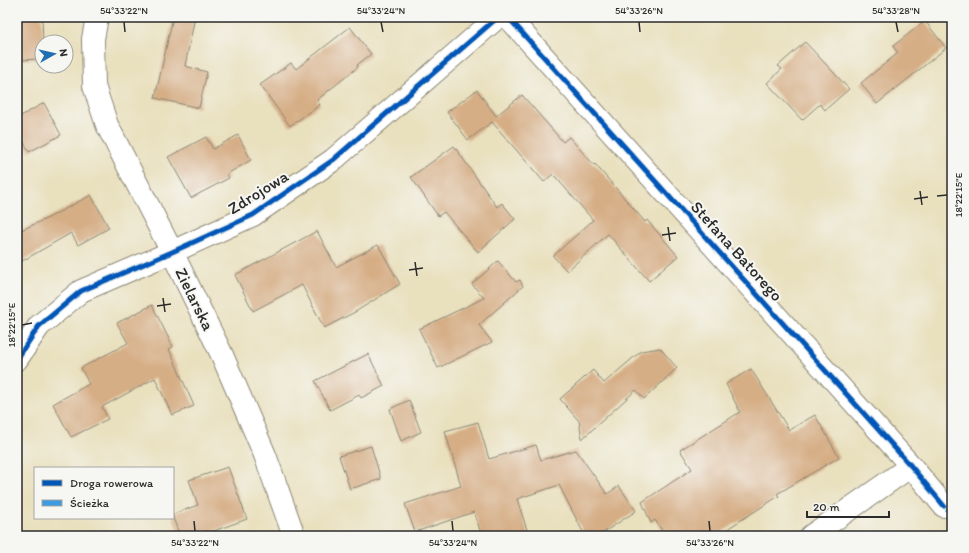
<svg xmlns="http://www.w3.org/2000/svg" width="969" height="553" font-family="Itim,sans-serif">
	<rect width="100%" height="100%" fill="#f6f6f2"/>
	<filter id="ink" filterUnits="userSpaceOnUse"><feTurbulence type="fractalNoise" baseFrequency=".025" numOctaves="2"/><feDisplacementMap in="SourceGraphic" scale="8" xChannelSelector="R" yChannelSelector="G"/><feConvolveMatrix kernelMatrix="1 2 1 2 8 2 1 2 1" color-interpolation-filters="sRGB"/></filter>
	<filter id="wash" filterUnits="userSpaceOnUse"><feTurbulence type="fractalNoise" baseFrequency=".012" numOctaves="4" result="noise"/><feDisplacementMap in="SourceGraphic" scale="16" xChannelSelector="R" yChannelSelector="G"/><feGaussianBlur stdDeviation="0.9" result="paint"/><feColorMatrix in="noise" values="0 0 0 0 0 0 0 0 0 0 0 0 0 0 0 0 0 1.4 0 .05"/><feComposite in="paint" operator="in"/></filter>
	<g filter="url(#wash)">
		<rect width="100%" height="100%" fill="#e9e0be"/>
		<g id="blocks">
			<g fill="#d6ae86">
				<path d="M17 17H42L43 42H42V59L17 60Z"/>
				<path d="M173 17H195L185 66 207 72 199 108 155 98Z"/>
				<path d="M925 21 946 48 877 104 861 83 898 53 893 46Z"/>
				<path d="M350 27 371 54 357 65 358 67 317 100 320 105 290 126 260 85 291 63 296 69Z"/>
				<path d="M805 42 849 89 825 110 820 104 802 120 767 83 782 69 778 66Z"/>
				<path d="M477 90 496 116 522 95 563 142 569 137 594 165 595 164 645 222 647 220 678 256 649 281 608 234 567 271 553 256 593 220 553 174 544 182 492 122 468 140 447 112Z"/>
				<path d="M44 103 61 135 29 152 17 129V118Z"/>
				<path d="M238 135 251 160 227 174 229 178 191 198 168 157 206 137 213 149Z"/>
				<path d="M454 146 497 207 502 203 515 219 478 252 444 212 438 216 411 177Z"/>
				<path d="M91 195 109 228 78 245 71 233 17 264V232L48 218Z"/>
				<path d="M317 231 336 267 378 245 400 284 355 312 324 328 302 285 253 311 235 275Z"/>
				<path d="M498 261 516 282 520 280 523 286 479 325 492 342 438 368 419 329 484 298 472 284Z"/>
				<path d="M152 305 173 347 169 349 194 406 172 415 155 378 102 407 108 419 71 437 53 404 89 384 81 368 128 343 117 323Z"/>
				<path d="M660 348 677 368 644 399 636 390 582 439 579 421 560 399 593 370 604 383 641 351Z"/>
				<path d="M368 354 384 386 361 398 359 395 330 410 315 381Z"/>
				<path d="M751 369 789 430 815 415 839 457 777 494 779 496 716 536H666L655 520 651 523 642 502 692 469 680 450 740 412 726 384Z"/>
				<path d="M409 400 421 432 401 441 390 409Z"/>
				<path d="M478 422 489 459 536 445 541 460 576 450 607 494 619 486 636 511 598 536H585L559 485 517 499 529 536H482L474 512 415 532 405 504 461 486 445 431Z"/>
				<path d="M371 446 381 479 350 489 339 456Z"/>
				<path d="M228 467 247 519 208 533 207 531 193 536H180L173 518V514L198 505 189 480Z"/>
			</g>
		</g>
	</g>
	<g filter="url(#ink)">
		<use href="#blocks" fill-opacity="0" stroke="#8a8674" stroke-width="1"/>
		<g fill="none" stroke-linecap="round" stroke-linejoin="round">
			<g stroke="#8a8674" stroke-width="24">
				<g id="minor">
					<path d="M97 17 93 39 94 86 107 125 172 252 222 355 265 455 294 536"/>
					<path d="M508 17 911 466 944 506"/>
					<path d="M17 359 39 326 81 291 172 252 253 215 333 160 498 17"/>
					<path d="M811 536 911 466"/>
				</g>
			</g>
			<use href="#minor" stroke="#fff" stroke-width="22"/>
			<path stroke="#3d9ce1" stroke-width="4" stroke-dasharray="8 4" stroke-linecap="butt" d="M944 506 952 515"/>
			<g stroke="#f6f6f2" stroke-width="8">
				<g id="cycleway">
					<path d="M508 17 911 466 944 506"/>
					<path d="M17 359 39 326 81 291 172 252 253 215 333 160 498 17"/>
				</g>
			</g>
			<use href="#cycleway" stroke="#0057b8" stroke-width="5"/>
		</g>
	</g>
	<path fill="none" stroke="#2b2b2b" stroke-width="1.5" d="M124 22 125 32M381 22 383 32M639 22 640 32M896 22 898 32M920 191 922 205M937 196 947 195M914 199 928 197M668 227 670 241M662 235 676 233M415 262 417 276M409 270 423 268M163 298 165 312M157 306 171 304M22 325 32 323M194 521 195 531M452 521 453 531M709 521 710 531"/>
	<g text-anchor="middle" stroke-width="4" stroke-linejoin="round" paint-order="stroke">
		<g font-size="17" fill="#2b2b2b" stroke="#f6f6f2">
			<text transform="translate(258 192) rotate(-32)" y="6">Zdrojowa</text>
			<text transform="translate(737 251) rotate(48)" y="6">Stefana Batorego</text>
			<text transform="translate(195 299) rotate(64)" y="6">Zielarska</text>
		</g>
	</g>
	<rect width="969" height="553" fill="none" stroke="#f6f6f2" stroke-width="44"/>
	<rect x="34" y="467" width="140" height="52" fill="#f6f6f2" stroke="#a5a5a2"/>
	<rect x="42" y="480" width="20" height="6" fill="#0057b8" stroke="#a5a5a2"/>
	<text x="70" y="487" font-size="12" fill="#2b2b2b">Droga rowerowa</text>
	<rect x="42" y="500" width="20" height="6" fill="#3d9ce1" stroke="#a5a5a2"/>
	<text x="70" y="507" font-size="12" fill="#2b2b2b">Ścieżka</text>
	<g transform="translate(54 54) rotate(82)"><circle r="19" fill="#f6f6f2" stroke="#a5a5a2"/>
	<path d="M0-3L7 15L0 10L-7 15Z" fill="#1f6fb2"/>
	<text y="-6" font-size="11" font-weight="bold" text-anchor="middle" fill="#2b2b2b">N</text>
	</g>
	<path d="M807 511v6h82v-6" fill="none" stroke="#2b2b2b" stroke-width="2"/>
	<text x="813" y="511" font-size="12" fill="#2b2b2b" stroke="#f6f6f2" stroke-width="3" paint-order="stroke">20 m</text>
	<rect x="22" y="22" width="925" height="509" fill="none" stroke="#2b2b2b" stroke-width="1.5"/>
	<g font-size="10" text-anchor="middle" fill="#2b2b2b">
		<text x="124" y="14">54°33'22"N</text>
		<text x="381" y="14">54°33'24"N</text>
		<text x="639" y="14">54°33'26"N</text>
		<text x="896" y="14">54°33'28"N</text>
		<text transform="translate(958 195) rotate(-90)" y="4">18°22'15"E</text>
		<text transform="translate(11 325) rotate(-90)" y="4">18°22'15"E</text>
		<text x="195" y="546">54°33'22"N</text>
		<text x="453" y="546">54°33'24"N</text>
		<text x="710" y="546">54°33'26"N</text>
	</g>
</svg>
